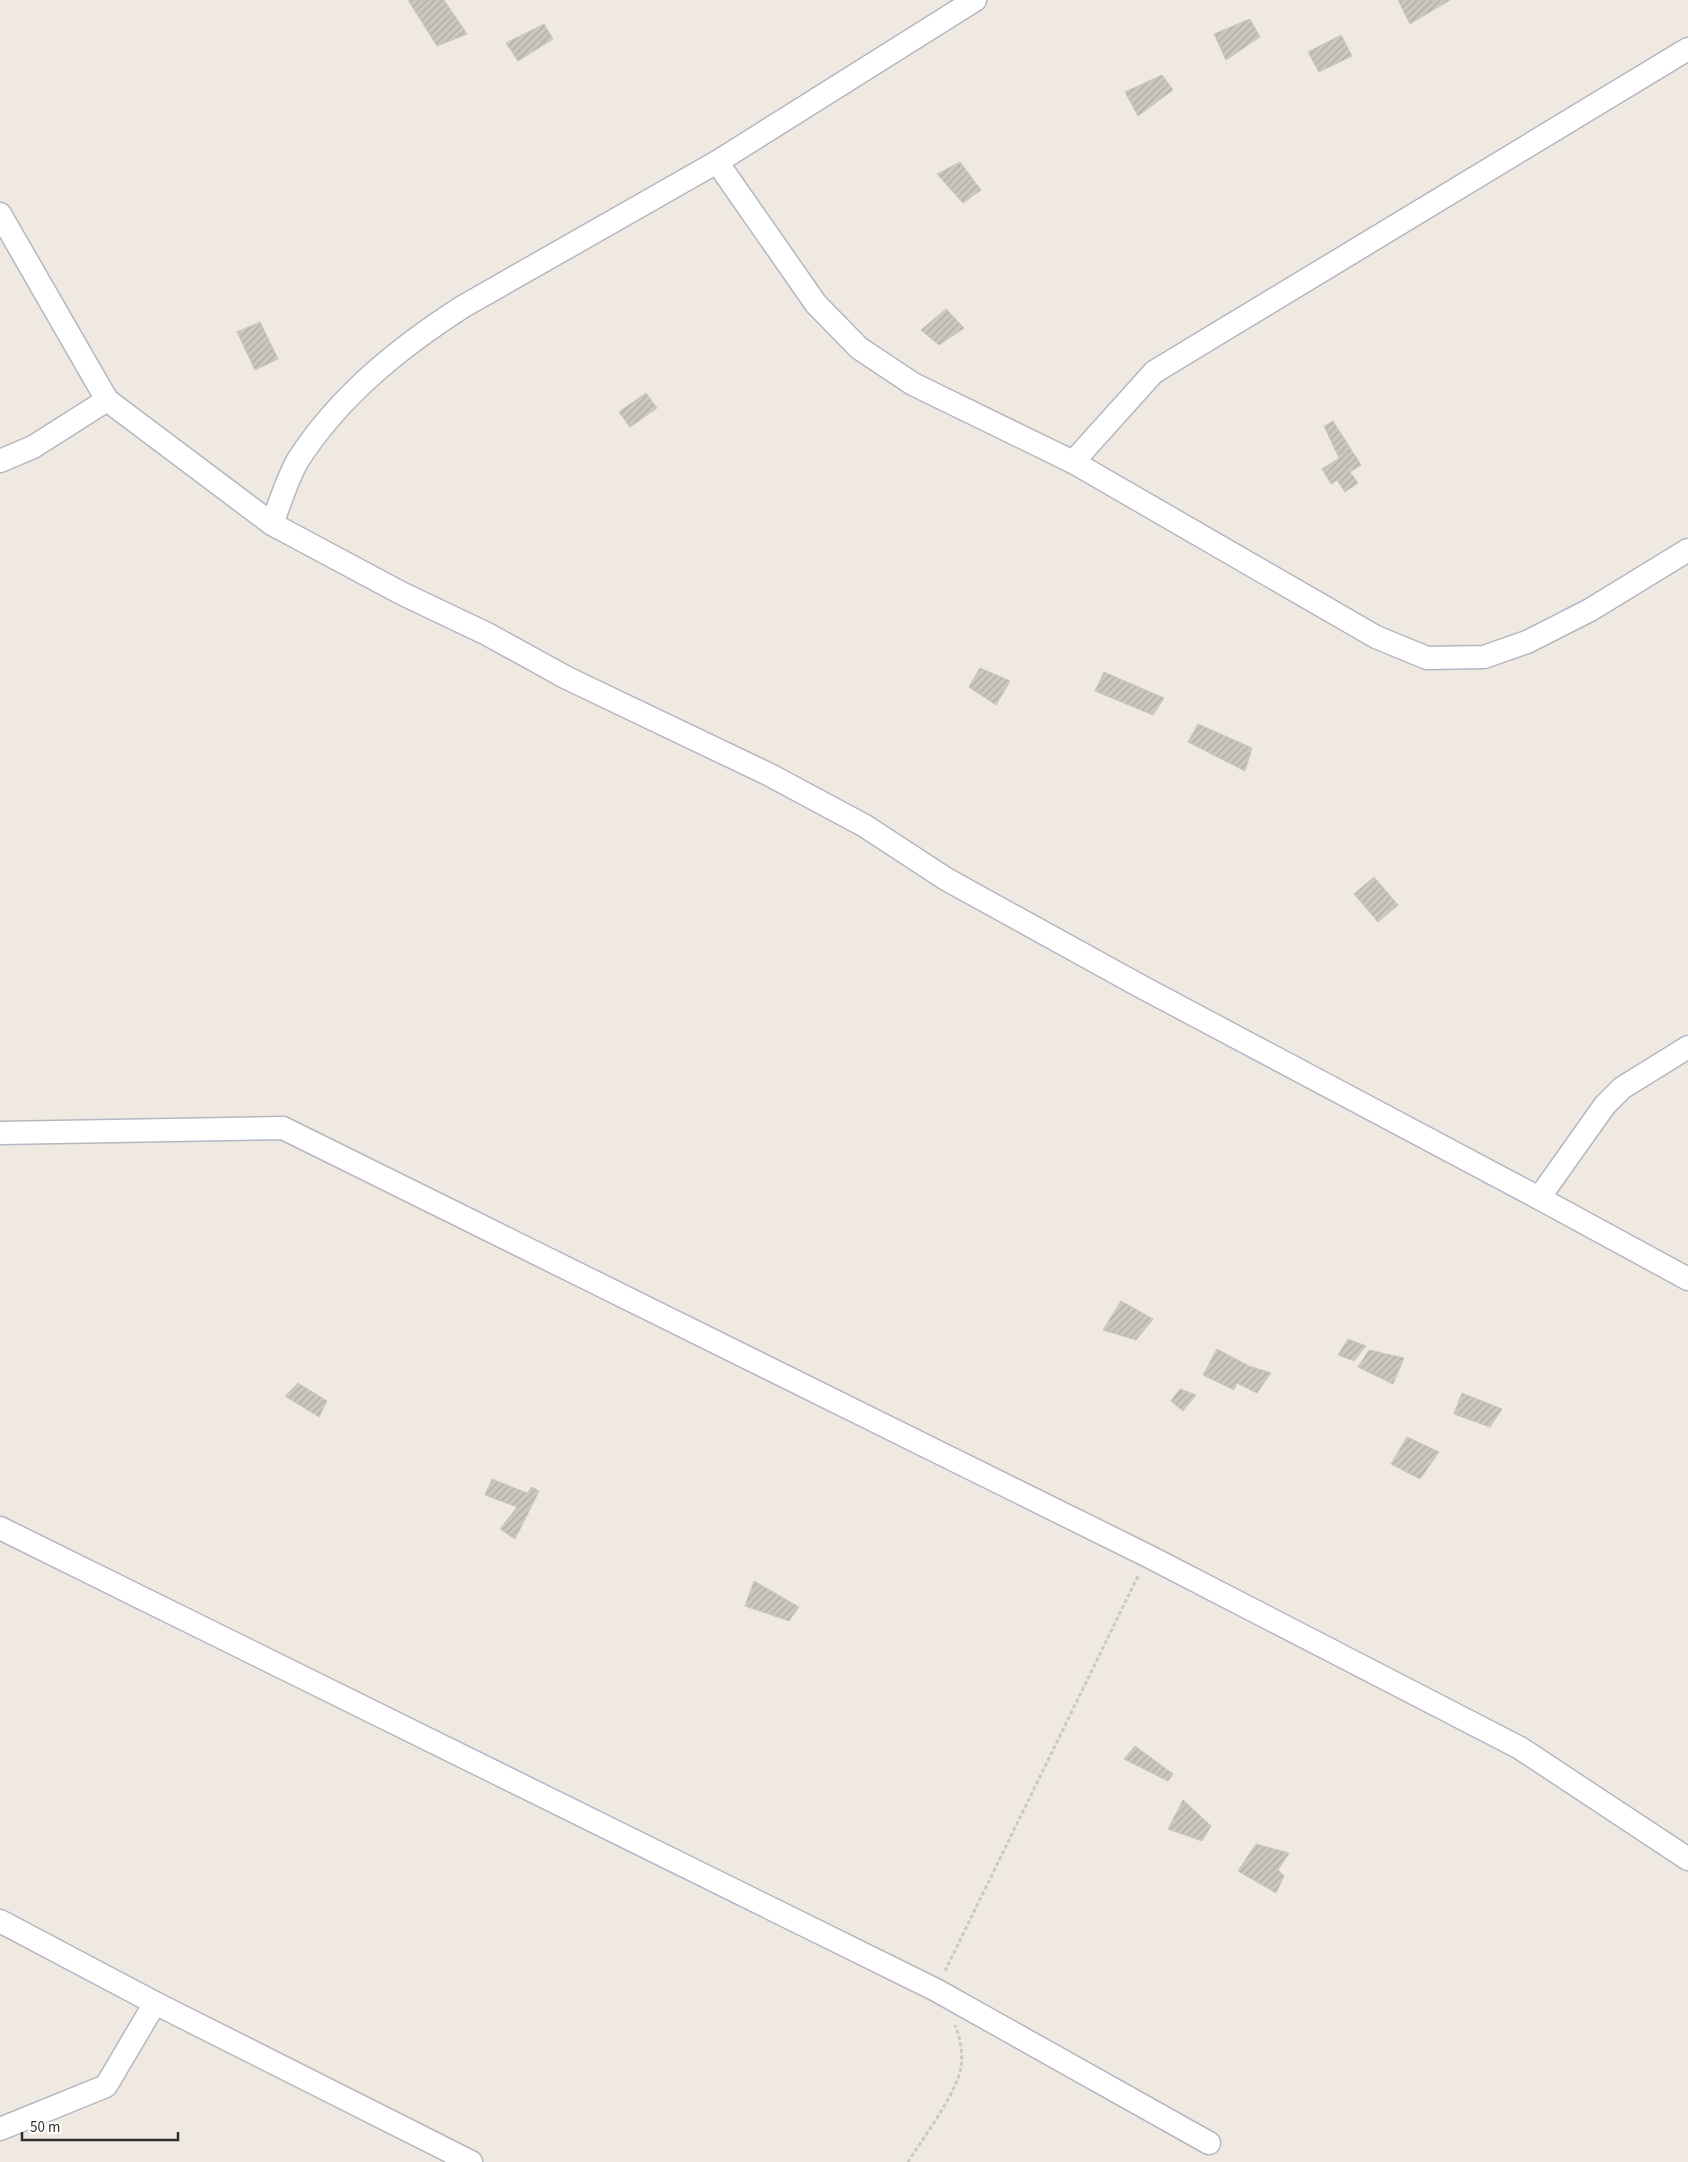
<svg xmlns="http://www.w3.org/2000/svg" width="1688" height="2162" font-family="'Source Sans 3',sans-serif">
	<defs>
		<pattern id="building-hatch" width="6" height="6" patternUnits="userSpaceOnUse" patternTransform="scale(1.25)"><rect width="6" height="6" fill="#cbc7bf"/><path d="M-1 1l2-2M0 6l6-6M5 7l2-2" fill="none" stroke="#afaba4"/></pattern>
	</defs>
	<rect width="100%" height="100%" fill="#efe9e1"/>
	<g fill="url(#building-hatch)" stroke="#cbc5ba">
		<path d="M408 0H444L467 34 437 46Z"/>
		<path d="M1398 0H1450L1410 24Z"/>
		<path d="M1250 19 1260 37 1226 60 1214 34Z"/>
		<path d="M544 24 553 39 518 61 506 43Z"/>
		<path d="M1341 35 1352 56 1319 72 1308 52Z"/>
		<path d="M1162 75 1173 90 1138 116 1125 92Z"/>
		<path d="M960 162 981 190 963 203 937 174Z"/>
		<path d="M946 309 964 328 939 345 921 330Z"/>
		<path d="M260 322 278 359 255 370 237 332Z"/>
		<path d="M646 393 657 408 630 427 619 412Z"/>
		<path d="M1333 421 1361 465 1350 472 1358 483 1345 492 1337 480 1331 484 1322 469 1339 458 1324 426Z"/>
		<path d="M980 668 1010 681 996 705 969 687Z"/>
		<path d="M1104 672 1164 698 1153 715 1095 691Z"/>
		<path d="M1198 724 1252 748 1245 771 1188 742Z"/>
		<path d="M1374 877 1398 905 1378 922 1354 894Z"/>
		<path d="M1121 1301 1153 1319 1136 1340 1103 1330Z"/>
		<path d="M1348 1339 1366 1346 1354 1361 1338 1355Z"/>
		<path d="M1217 1349 1249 1366 1271 1373 1257 1393 1237 1383 1234 1390 1203 1375Z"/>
		<path d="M1369 1350 1404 1358 1393 1384 1358 1367Z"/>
		<path d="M298 1383 327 1401 319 1417 285 1396Z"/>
		<path d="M1180 1389 1196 1395 1183 1411 1171 1401Z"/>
		<path d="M1462 1393 1502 1409 1490 1427 1454 1414Z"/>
		<path d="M1407 1437 1439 1452 1420 1479 1391 1464Z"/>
		<path d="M492 1479 527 1493 532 1487 539 1491 515 1539 500 1529 517 1507 485 1495Z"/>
		<path d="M754 1581 799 1607 789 1621 745 1606Z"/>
		<path d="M1135 1746 1173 1774 1168 1781 1124 1759Z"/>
		<path d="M1183 1800 1211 1826 1202 1841 1168 1829Z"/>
		<path d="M1256 1844 1289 1853 1278 1870 1284 1876 1276 1893 1238 1871Z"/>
	</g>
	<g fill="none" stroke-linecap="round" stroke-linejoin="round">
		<g stroke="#b4b7c1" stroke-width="25">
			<g id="street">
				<path d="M717 162 816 304 859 348 913 384 1073 462 1376 637 1427 658 1484 657 1527 642 1590 610 1688 550"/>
				<path d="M0 214 107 400 272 524 401 593 487 634 567 678 770 775 865 826 946 879 1140 986 1539 1198 1688 1279"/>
				<path d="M0 461 33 447 107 400"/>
				<path d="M1073 462 1154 372 1688 49"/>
				<path d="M272 524C280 503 287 479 298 460 340 395 400 347 464 306L717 162 975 0"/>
				<path d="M0 1133 283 1128 1148 1556 1520 1748 1688 1859"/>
				<path d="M1539 1198 1605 1105 1622 1088 1688 1047"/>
				<path d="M0 1528 936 1990 1209 2143"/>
				<path d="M0 1921 155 2003 471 2162"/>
				<path d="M0 2129 106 2086 155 2003"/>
			</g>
		</g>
		<g stroke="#c9c9c9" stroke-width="3" stroke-dasharray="4 2.5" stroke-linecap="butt">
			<path d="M945 1971 1139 1574"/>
			<path d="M908 2162C923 2138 957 2093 961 2067 963 2052 960 2038 955 2025"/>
		</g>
		<use href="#street" stroke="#fff" stroke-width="22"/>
	</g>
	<path d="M22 2132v8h156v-8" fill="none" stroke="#2e2e2e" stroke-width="2.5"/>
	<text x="30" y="2132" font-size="15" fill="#2e2e2e" stroke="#ffffff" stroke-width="4" paint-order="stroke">50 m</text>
</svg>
